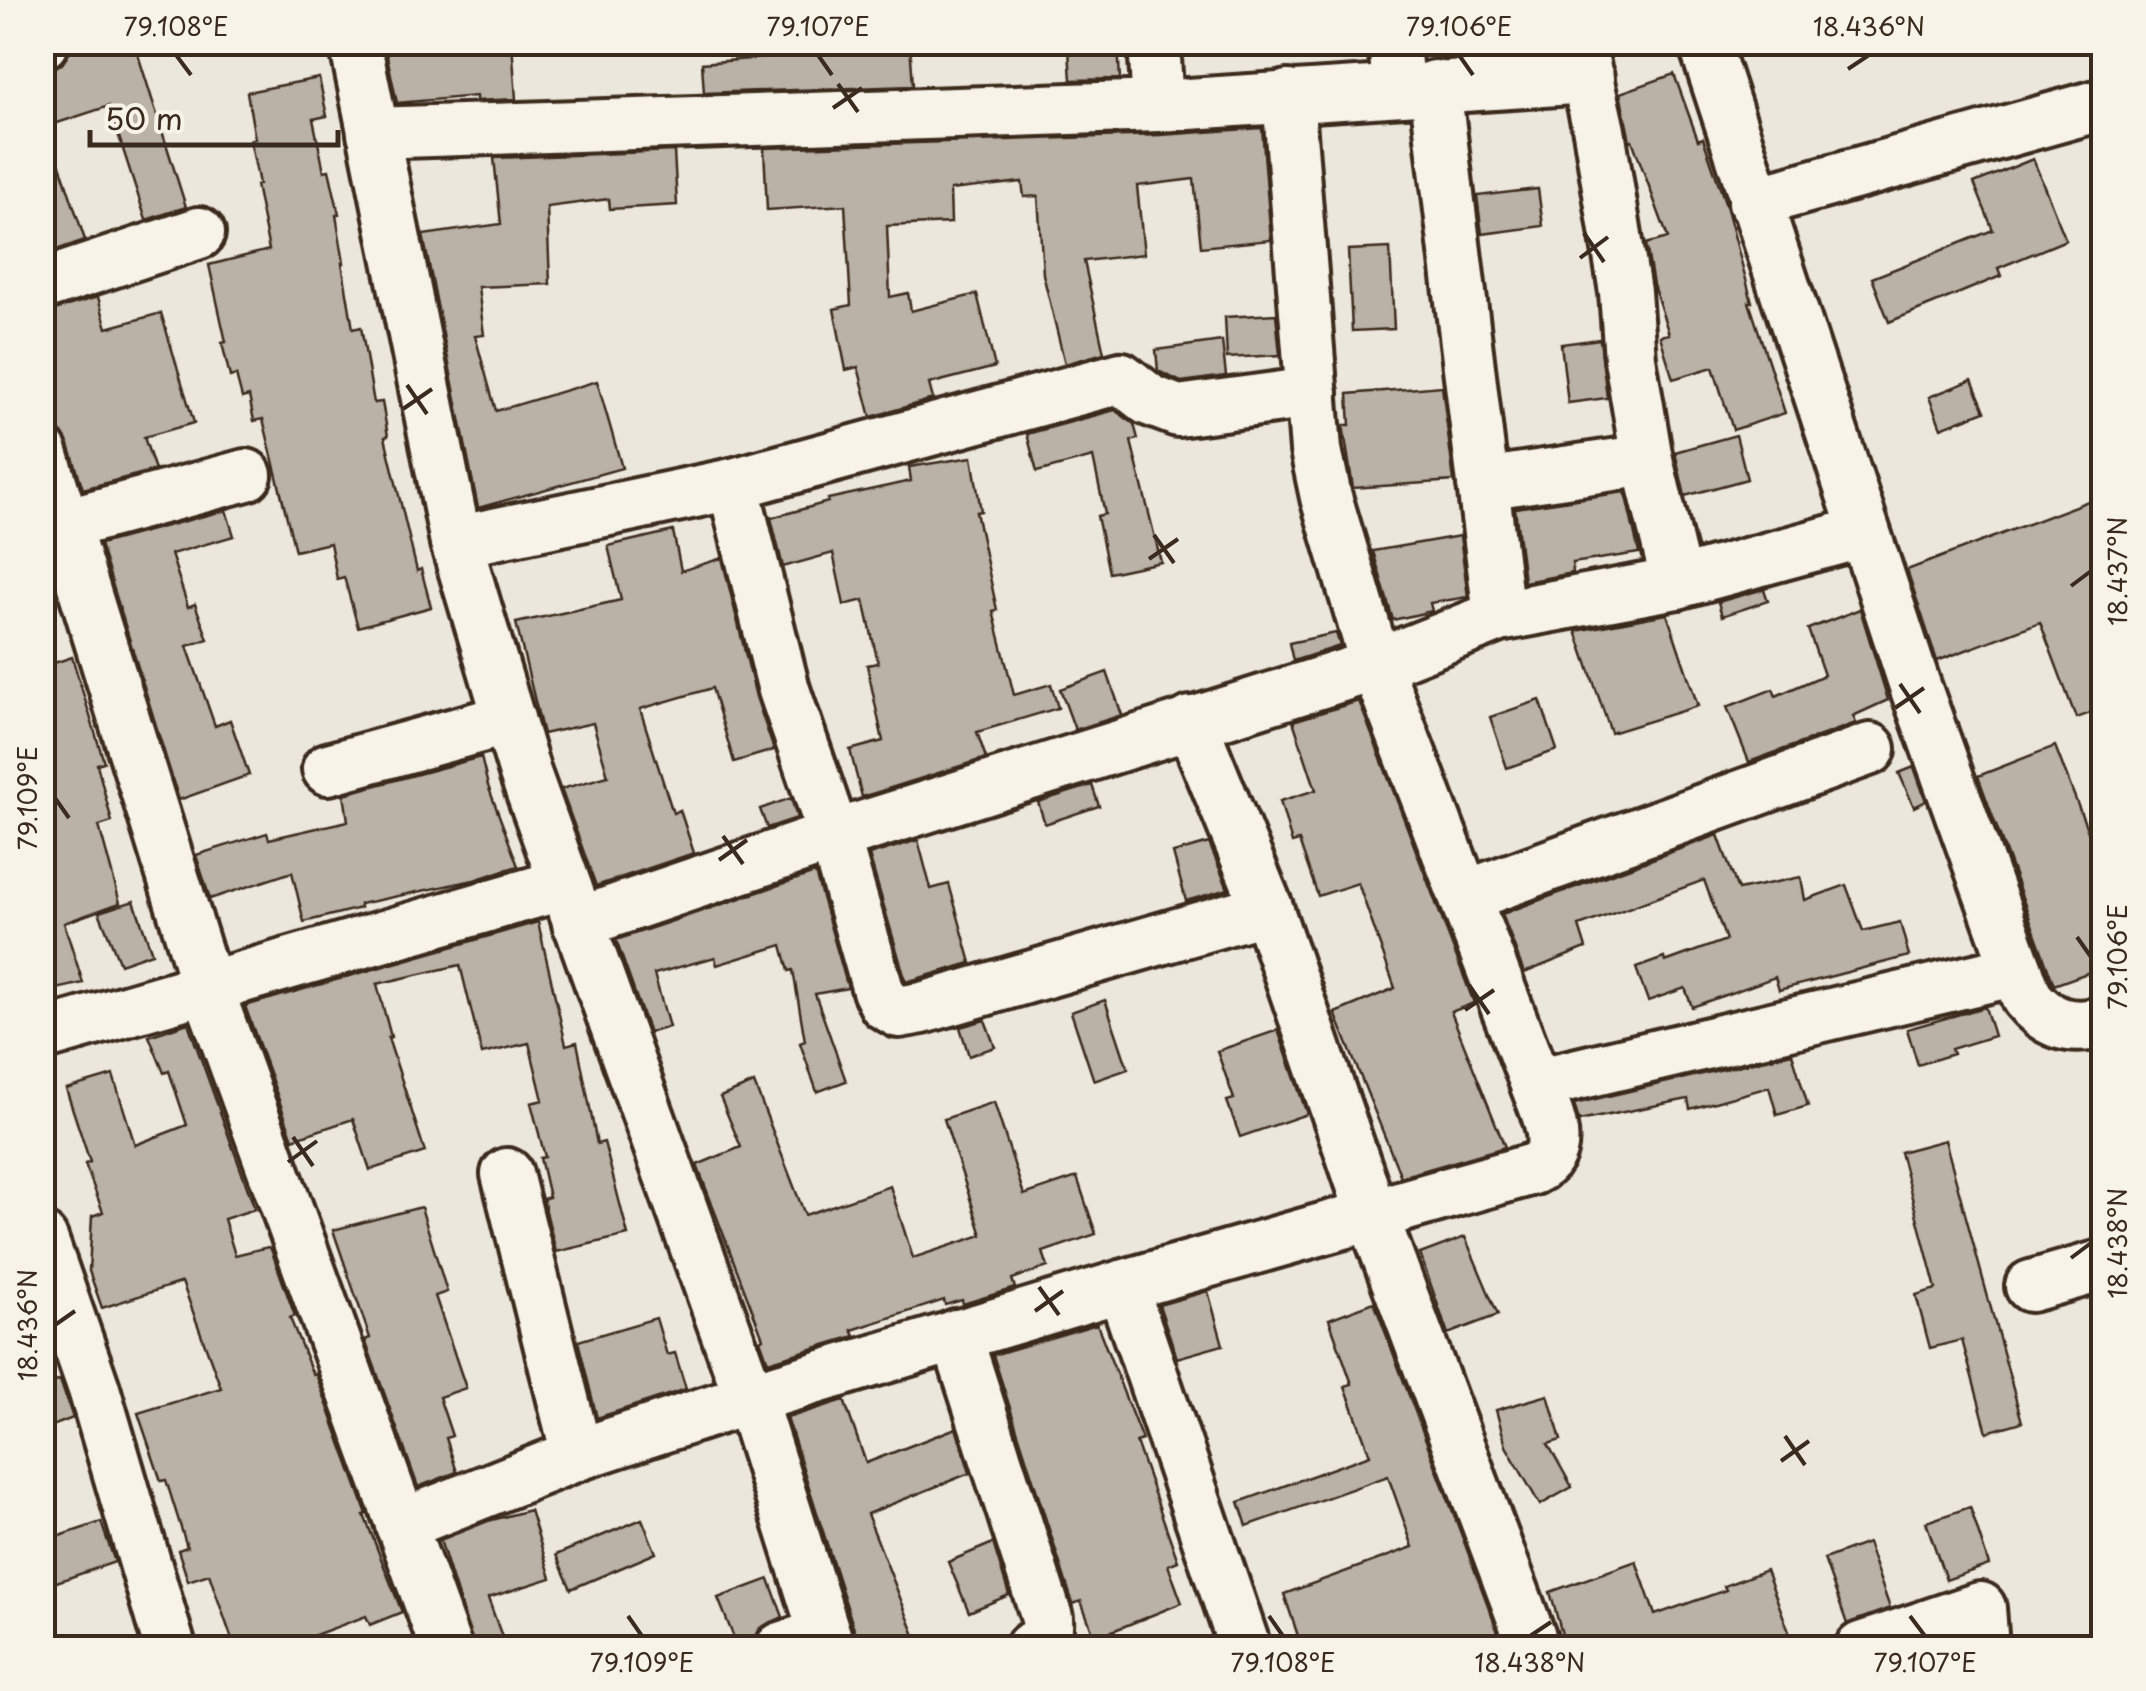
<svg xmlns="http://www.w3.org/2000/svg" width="2146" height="1691" font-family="'Playpen Sans',sans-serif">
	<rect width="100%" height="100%" fill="#ece7dc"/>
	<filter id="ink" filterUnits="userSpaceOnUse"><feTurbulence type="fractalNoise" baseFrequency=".01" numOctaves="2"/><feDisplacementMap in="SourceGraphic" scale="20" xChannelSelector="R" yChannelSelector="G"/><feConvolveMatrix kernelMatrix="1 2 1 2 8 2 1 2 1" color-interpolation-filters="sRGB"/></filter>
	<g filter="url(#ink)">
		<g fill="#bab2a7" stroke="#3b2a1e" stroke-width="2.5">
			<path d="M98 42H134L186 207 146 220 109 106 42 128V71L62 64 70 52Z"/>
			<path d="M384 42H512L516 99 476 101V96L397 103Z"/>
			<path d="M772 42H910L913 86 704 93 702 63 773 57Z"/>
			<path d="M1118 45 1120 79 1071 80 1069 50Z"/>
			<path d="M1674 74 1698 140 1703 138 1726 205 1752 302H1749L1785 413 1733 430 1713 367 1673 379 1660 336 1669 334 1653 285 1646 244 1668 238 1632 140 1630 141 1620 93Z"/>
			<path d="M319 78 327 116 313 119 324 171 329 170 339 214 336 215 344 263H342L353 329 361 327 374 403 382 402 388 436 385 437 417 571 421 569 431 607 358 627 344 577 337 579 330 543 295 551 263 419 254 421 249 396 242 398 236 375 230 377 222 343 226 342 209 265 269 250 256 185 259 184 250 140 255 139 247 92Z"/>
			<path d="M1262 128 1271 240 1201 247 1194 179 1137 186 1144 254 1084 261 1104 353 1065 364 1043 274 1038 196 1024 197 1022 182 950 190 951 223 887 226 890 297 908 293 911 311 977 294 995 367 929 384 933 399 871 417 858 367 846 370 834 309 851 305 845 205 767 210 764 148 1160 135Z"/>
			<path d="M49 132 85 240 42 255V133Z"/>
			<path d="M674 151 677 205 610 209 609 199 547 207 550 284 478 287 484 335 475 336 496 411 597 381 622 468 478 508 423 235 501 224 494 158Z"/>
			<path d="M2033 159 2066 240 1998 268 2001 276 1889 322 1872 278 1993 230 1974 183Z"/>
			<path d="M1538 189 1543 226 1482 234 1477 196Z"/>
			<path d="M1390 248 1394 329 1352 331 1348 250Z"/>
			<path d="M98 297 107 328 161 313 194 423 144 437 155 470 83 489 69 445 62 433 53 427 42 396V364L50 361 42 337V313Z"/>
			<path d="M1276 314 1280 355 1227 358 1225 317Z"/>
			<path d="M1600 339 1607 398 1568 403 1561 344Z"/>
			<path d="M1222 341 1226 376 1181 382 1158 371 1156 350Z"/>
			<path d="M1972 380 1985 411 1941 428 1929 397Z"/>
			<path d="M1442 386 1454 481 1353 488 1343 425H1350L1348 394Z"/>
			<path d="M1115 410 1134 424 1138 439 1131 441 1161 562 1109 573 1097 516 1105 514 1093 457 1037 472 1027 434Z"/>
			<path d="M1736 435 1747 479 1685 496 1675 452Z"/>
			<path d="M972 457 981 511 976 512 997 610 993 611 1014 695 1051 684 1058 708 977 732 986 758 862 797 850 750 883 741 867 665 878 663 864 600 844 605 833 553 783 567 771 518 828 502V499L911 481 909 467Z"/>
			<path d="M1625 492 1639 553 1572 563 1573 573 1524 582 1515 508Z"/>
			<path d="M2104 495V708L2076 718 2040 622 1937 661 1907 570Z"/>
			<path d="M226 510 234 536 171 554 188 607 195 604 208 639 187 646 215 726 230 720 249 775 179 800 100 544Z"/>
			<path d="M673 531 681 571 722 558 756 697 774 750 734 762 712 688 640 709 673 813 680 810 694 853 596 886 561 789 608 776 593 723 543 734 516 623 621 600 608 546Z"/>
			<path d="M1460 536 1468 597 1430 603 1432 611 1393 620 1373 551Z"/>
			<path d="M1764 589 1768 601 1722 616 1718 602Z"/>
			<path d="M1860 609 1888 700 1853 716 1856 723 1749 762 1727 707 1773 689 1776 696 1824 675 1808 629Z"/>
			<path d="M1667 614 1698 706 1611 733 1576 631Z"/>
			<path d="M1336 633 1340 646 1293 661 1289 643Z"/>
			<path d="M72 657 104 762 97 764 112 822 99 826 120 903 64 923 83 983 47 991 42 971V667Z"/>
			<path d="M1107 672 1122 715 1075 730 1060 689Z"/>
			<path d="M1540 700 1557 750 1507 768 1490 717Z"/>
			<path d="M1359 701 1474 1003 1451 1012 1505 1147 1401 1177 1335 1013 1395 988 1358 883 1318 896 1299 841 1292 843 1280 801 1316 790 1293 721Z"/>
			<path d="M2055 746 2104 873V967L2054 985 1978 776Z"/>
			<path d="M481 757 488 786 518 866 474 880 360 904V908L304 922 292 872 210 899 196 855 267 833 269 839 348 821 344 794Z"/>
			<path d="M1914 767 1926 801 1914 807 1899 773Z"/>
			<path d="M1092 785 1099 806 1045 824 1038 802Z"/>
			<path d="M791 798 797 818 767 828 760 809Z"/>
			<path d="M1718 835 1738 890 1801 877 1805 900 1846 885 1863 931 1900 922 1909 956 1779 990 1775 977 1692 1007 1685 988 1648 1001 1636 968 1664 958 1665 962 1726 940 1704 880 1579 926 1586 948 1524 973 1502 914Z"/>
			<path d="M918 840 931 889 949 884 971 963 906 982 869 855Z"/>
			<path d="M1209 843 1228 889 1186 901 1173 853Z"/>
			<path d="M815 873 848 988 815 994 846 1081 817 1092 800 1043 805 1041 793 970 789 971 782 945 717 965 715 957 654 974 669 1027 649 1033 616 940Z"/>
			<path d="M134 901 152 953 120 964 99 912Z"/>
			<path d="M538 922 566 1045 577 1042 597 1144 604 1142 628 1235 556 1252 543 1199 549 1197 540 1158 545 1157 531 1103 543 1100 529 1043 482 1054 460 965 377 984 391 1037 388 1038 425 1152 370 1170 353 1119 293 1139 245 1006Z"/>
			<path d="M1105 1000 1128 1069 1094 1081 1071 1012Z"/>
			<path d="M1985 1007 1994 1036 1951 1049 1953 1054 1918 1065 1907 1029Z"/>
			<path d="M985 1020 995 1047 969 1056 960 1027Z"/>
			<path d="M188 1023 255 1209 224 1219 235 1255 268 1247 271 1249 295 1316 290 1318 313 1375 316 1374 367 1514 364 1515 402 1612 370 1625 366 1616 299 1641 302 1648H235L209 1574 188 1581 178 1550 187 1547 166 1480 161 1481 138 1413 221 1388 182 1282 102 1308 89 1271 92 1216 103 1212 85 1164 90 1162 66 1089 113 1075 135 1145 187 1125 169 1071 164 1073 149 1036Z"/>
			<path d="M1278 1030 1307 1114 1240 1137 1227 1101 1234 1099 1217 1051Z"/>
			<path d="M1792 1053 1808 1106 1777 1115 1769 1087 1690 1109 1688 1099 1579 1121 1574 1104Z"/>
			<path d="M754 1083 805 1215 890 1186 913 1258 982 1235 944 1119 994 1102 1024 1195 1077 1177 1096 1234 1043 1252 1048 1267 1012 1279 1015 1288 963 1304 962 1300 945 1305 944 1300 852 1330 855 1336 768 1362 760 1340 763 1338 697 1165 741 1147 720 1097Z"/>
			<path d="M1945 1140 2022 1422 1987 1432 1962 1340 1930 1348 1916 1295 1936 1289 1900 1152Z"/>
			<path d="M421 1207 447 1292 435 1296 466 1388 439 1397 452 1436 446 1438 457 1472 418 1487 365 1340 370 1338 333 1230Z"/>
			<path d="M1465 1237 1498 1315 1448 1334 1420 1254Z"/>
			<path d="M1208 1291 1223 1345 1177 1358 1159 1305Z"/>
			<path d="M1374 1302 1504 1648H1302L1284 1594 1413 1547 1388 1476 1247 1526 1239 1502 1370 1455 1345 1386 1352 1384 1329 1319Z"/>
			<path d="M656 1318 667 1355 675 1353 686 1389 597 1418 578 1341Z"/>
			<path d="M1097 1324 1142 1440 1136 1442 1178 1561 1168 1565 1182 1603 1095 1638 1081 1601 1073 1604 993 1355Z"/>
			<path d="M60 1380 73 1418 42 1430V1387Z"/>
			<path d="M1548 1395 1561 1440 1548 1444 1572 1487 1540 1505 1506 1446 1496 1410Z"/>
			<path d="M844 1400 866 1463 956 1428 970 1473 867 1514 920 1648H860L787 1418Z"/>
			<path d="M1970 1507 1989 1565 1946 1580 1926 1522Z"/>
			<path d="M530 1510 551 1578 488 1598 506 1648H474L440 1540 488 1521Z"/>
			<path d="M642 1519 656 1553 571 1589 556 1555Z"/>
			<path d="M101 1522 115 1562 42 1587V1542Z"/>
			<path d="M993 1543 1009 1595 969 1612 948 1562Z"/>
			<path d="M1867 1543 1890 1608 1847 1624 1824 1559Z"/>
			<path d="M1636 1561 1655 1615 1726 1590 1724 1586 1766 1570 1795 1648H1566L1550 1592Z"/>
			<path d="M769 1579 783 1617 760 1628 753 1643 738 1648 718 1598Z"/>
		</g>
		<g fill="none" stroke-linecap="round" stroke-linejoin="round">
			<g stroke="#3b2a1e" stroke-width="58">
				<g id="minor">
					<path d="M355 42 456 542 525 773 750 1398 829 1648"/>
					<path d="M1154 42 1158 106"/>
					<path d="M1394 42 1398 88"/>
					<path d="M1579 42 1599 131 1625 292 1630 359 1647 460 1677 583"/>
					<path d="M1704 42 1915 686 2027 998C2048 1024 2070 1031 2104 1022"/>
					<path d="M42 43 43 42"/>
					<path d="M1435 86 1499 616"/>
					<path d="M1288 96 1316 450 1326 497 1376 665 1499 616 1677 583 1864 532"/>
					<path d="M373 133 1158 106 1588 78"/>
					<path d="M1754 202 2104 104"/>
					<path d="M42 285 199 233"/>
					<path d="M42 453 207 987 446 1648"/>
					<path d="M733 484 784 690 834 836 878 990 885 1004 899 1012 922 1008 1267 908"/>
					<path d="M1483 484 1647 460"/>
					<path d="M65 524 246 475"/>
					<path d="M456 542 733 484 1121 378 1149 400 1178 411 1312 393"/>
					<path d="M1191 722 1267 908 1372 1214 1534 1648"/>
					<path d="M328 769 509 719"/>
					<path d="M1466 896 1870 749"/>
					<path d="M578 923 834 836 1376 665 1536 1084C1546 1113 1569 1152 1533 1169L1122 1286"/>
					<path d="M42 1035 564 884"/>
					<path d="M1536 1084 2017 970"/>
					<path d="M507 1174 577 1455"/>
					<path d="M42 1239 94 1389 170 1648"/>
					<path d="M2031 1286 2104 1265"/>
					<path d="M956 1335 1047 1618C1048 1634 1046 1641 1031 1648"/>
					<path d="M401 1525 577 1455 750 1398 1122 1286 1245 1648"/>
					<path d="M781 1648 824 1634"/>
					<path d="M1861 1648 1980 1608 1983 1648"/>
				</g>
			</g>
			<use href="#minor" stroke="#f7f3e8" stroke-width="50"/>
		</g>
	</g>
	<path fill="none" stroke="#3b2a1e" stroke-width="4" d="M176 55 191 75M818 55 832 75M1459 55 1473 75M1848 69 1869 55M838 84 858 112M833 108 862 88M1584 233 1604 262M1580 258 1608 237M407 385 427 414M403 409 432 389M1154 535 1174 563M1149 559 1178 539M2071 586 2091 571M1900 684 1920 713M1895 708 1924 688M55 798 69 818M723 836 743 864M719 860 747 840M2077 937 2091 957M1469 985 1489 1014M1465 1010 1494 990M293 1137 313 1166M288 1162 317 1141M2071 1258 2091 1243M1039 1287 1059 1315M1035 1311 1063 1291M55 1325 75 1311M1785 1436 1805 1465M1781 1461 1809 1441M628 1616 642 1636M1269 1616 1283 1636M1910 1616 1925 1636M1530 1636 1551 1622"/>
	<rect width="2146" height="1691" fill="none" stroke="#f7f3e8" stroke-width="110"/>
	<path d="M90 130v15h248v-15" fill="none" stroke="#3b2a1e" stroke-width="5"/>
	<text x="105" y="130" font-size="30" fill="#3b2a1e" stroke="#f7f3e8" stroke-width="8" paint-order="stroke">50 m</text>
	<rect x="55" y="55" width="2036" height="1581" fill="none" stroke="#3b2a1e" stroke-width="4"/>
	<g font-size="25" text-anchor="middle" fill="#3b2a1e">
		<text x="176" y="36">79.108°E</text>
		<text x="818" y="36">79.107°E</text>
		<text x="1459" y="36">79.106°E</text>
		<text x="1869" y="36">18.436°N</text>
		<text transform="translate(2118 571) rotate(-90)" y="9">18.437°N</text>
		<text transform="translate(28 798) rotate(-90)" y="9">79.109°E</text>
		<text transform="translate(2118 957) rotate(-90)" y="9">79.106°E</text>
		<text transform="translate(2118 1243) rotate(-90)" y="9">18.438°N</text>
		<text transform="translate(28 1325) rotate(-90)" y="9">18.436°N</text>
		<text x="642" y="1672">79.109°E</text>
		<text x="1283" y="1672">79.108°E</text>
		<text x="1530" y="1672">18.438°N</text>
		<text x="1925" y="1672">79.107°E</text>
	</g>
</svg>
